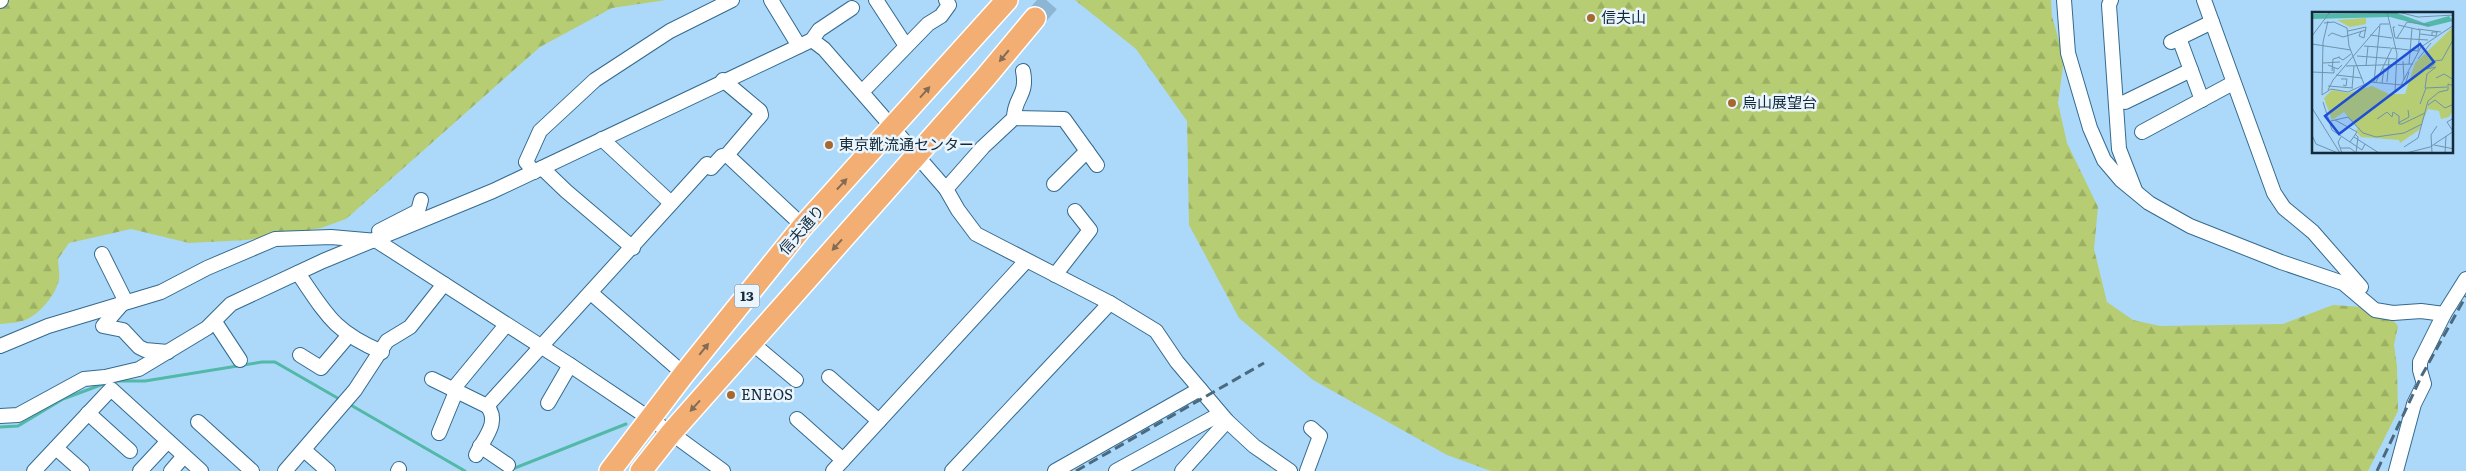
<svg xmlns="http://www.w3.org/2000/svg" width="2466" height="471" font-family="Literata,'Noto Sans JP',serif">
	<defs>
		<pattern id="forest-firs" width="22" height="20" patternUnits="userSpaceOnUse" patternTransform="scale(1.25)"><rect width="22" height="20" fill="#b6cd73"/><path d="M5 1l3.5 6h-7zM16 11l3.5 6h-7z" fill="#9cb064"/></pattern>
	</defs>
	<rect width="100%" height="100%" fill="#acd9fa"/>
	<g fill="url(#forest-firs)">
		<path d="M0 0H666L612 8 540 47 346 219 321 228 247 240 189 243 131 229 69 243 58 259C58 265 60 273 59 279 57 292 43 310 31 317 22 323 10 323 0 324Z"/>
		<path d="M1075 0H2051L2052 16 2064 59 2058 103 2067 143 2098 207 2094 249 2107 302 2133 320 2160 326 2283 324 2333 305 2363 307 2392 319 2398 326 2394 345 2397 366 2398 411 2368 471H1491L1447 455 1313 380 1239 318 1189 225 1187 121 1136 49Z"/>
	</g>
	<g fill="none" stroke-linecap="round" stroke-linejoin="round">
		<g stroke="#52b8a7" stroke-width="3">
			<path d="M117 381H145L262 362H275L341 400"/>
			<path d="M349 404 465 471"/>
			<path d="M0 427 18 426 63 399 106 383"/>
			<path d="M510 470 626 424"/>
		</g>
		<path stroke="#8db6d4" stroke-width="21" stroke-dasharray="21 11" stroke-linecap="butt" d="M1035 18 1051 0"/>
		<g stroke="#346a8f" stroke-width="16">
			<g id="minor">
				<path d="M771 0 799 46"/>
				<path d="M876 0 906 46"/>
				<path d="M2064 0 2068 53 2090 128 2104 160 2121 180 2149 203 2190 226 2281 262 2343 283 2375 310 2393 313 2421 311 2444 314"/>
				<path d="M2111 0 2109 5 2119 149 2135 190"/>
				<path d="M2204 0 2274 193 2284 208 2313 232 2361 287"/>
				<path d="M0 1 1 0"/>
				<path d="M2179 38 2202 100"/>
				<path d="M812 40 824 49 946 189 958 210 976 234 1110 303 1156 331 1177 362 1227 421 1254 446 1290 471"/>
				<path d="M2171 42 2212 22"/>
				<path d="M862 92 928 24 941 16 949 5 946 0"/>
				<path d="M2125 102 2191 70"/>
				<path d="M1014 118C1014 97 1028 96 1023 71"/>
				<path d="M2142 132 2233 83"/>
				<path d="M602 139 671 203"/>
				<path d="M727 155 803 226"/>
				<path d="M542 168 566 191 633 248"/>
				<path d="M534 172 526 162 540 131 595 80 670 31 732 0"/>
				<path d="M1054 184 1087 151"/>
				<path d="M946 189 983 147 1014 118 1064 119 1097 165"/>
				<path d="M379 231 418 211 421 200"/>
				<path d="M102 254 126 302"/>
				<path d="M298 273C326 314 334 332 382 352"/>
				<path d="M1055 275 1090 230 1075 211"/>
				<path d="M591 293 684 374"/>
				<path d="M123 303 103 326 123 330 139 347 145 350 168 352"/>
				<path d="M215 322 240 360"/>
				<path d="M752 343 796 380"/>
				<path d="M0 346 48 326 161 292 207 268 275 239 331 237 377 241 570 365 671 433 723 471"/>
				<path d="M300 355 321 368 349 335"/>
				<path d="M829 377 879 421"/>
				<path d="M432 379 487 406C501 422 483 439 476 455"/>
				<path d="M548 403 570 365"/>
				<path d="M487 406 707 164 711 168 722 156 727 155 761 115 760 111 723 80"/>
				<path d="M88 413 130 451"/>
				<path d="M0 416 18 415 84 379 105 377 139 369 207 328 231 304 323 261 493 191 812 40 819 30 852 8"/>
				<path d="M797 419 843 460"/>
				<path d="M198 422 252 471"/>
				<path d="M439 433 455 394 454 388 506 325"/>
				<path d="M480 446 508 465"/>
				<path d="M56 448 82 471"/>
				<path d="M304 450 328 471"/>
				<path d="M34 471 111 389 201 471"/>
				<path d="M140 471 168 441"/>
				<path d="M171 471 184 456"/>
				<path d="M285 471 355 390 387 341 410 327 444 284"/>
				<path d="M398 471 399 469"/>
				<path d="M833 471 1026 261"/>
				<path d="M952 471 1110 303"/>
				<path d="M1055 471 1200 389"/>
				<path d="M1116 471 1220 414"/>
				<path d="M1182 471 1227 421"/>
				<path d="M1307 471 1320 436 1311 428"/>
				<path d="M2396 471 2414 404 2424 384 2420 370V362L2444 314 2466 279"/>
			</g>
		</g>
		<g stroke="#fff" stroke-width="24">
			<g id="highway">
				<path d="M610 471 684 374 803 226 1007 0"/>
				<path d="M641 471 671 433 985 78 1035 18"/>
			</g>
		</g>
		<use href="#minor" stroke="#fff" stroke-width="14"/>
		<use href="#highway" stroke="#f3ae73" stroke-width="21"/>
		<g stroke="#4b6a80" stroke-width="3" stroke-dasharray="10 5" stroke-linecap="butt">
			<path d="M1076 471 1264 363"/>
			<path d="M2377 471 2422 375 2466 296"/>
		</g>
	</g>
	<defs><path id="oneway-solid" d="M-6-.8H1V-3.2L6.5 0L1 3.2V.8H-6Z" transform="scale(1.25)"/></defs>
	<g fill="#836c56">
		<use href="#oneway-solid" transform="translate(1004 56) rotate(130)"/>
		<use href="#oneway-solid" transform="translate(925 92) rotate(-48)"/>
		<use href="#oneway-solid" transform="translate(842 184) rotate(-47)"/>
		<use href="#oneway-solid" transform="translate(837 245) rotate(132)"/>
		<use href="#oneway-solid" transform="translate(704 349) rotate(-51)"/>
		<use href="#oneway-solid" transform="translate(695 406) rotate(132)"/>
	</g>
	<g fill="#a6682e" stroke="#eaf5fe" stroke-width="2">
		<circle cx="1591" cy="18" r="5"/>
		<circle cx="1732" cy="103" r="5"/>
		<circle cx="829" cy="145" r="5"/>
		<circle cx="731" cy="395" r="5"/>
	</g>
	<g text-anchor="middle" stroke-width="5" stroke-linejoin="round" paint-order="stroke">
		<rect fill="#eaf5fe" stroke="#546775" stroke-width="1" x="734.5" y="284.5" width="25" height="23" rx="4"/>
		<g font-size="14" font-weight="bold" fill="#132a3a">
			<text x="747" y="301">13</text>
		</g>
		<g font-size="15" fill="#132a3a" stroke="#eaf5fe" text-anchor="start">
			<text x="1601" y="23">信夫山</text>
			<text x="1742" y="108">烏山展望台</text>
			<text x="839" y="150">東京靴流通センター</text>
			<text x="741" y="400">ENEOS</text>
		</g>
		<g font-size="15" fill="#132a3a" stroke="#eaf5fe">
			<text transform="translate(802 230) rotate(-49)" y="5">信夫通り</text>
		</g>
	</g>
	<g transform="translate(2312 12)">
		<rect width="141" height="141" fill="#acd9fa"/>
		<path d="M141 15 142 97 137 105 129 107 127 99 116 97 107 118 88 131 87 128 49 125 44 119 46 116 32 100 20 108 12 86 20 78 36 81 60 74 77 82H93L103 51Z" fill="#b6cd73"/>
		<path d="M54 6V12L38 15 25 8Z" fill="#b6cd73"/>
		<path d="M85 1 112 11 137 4 141 9 116 15 78 5 0 7V2Z" fill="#52b8a7"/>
		<path fill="none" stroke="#6f93ad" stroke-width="1" d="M75 0 85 42 83 80M86 0 106 5 142 3M12 11 22 10 35 16 37 34 52 72M83 15H81L83 26 116 28M106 17 129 20M36 19 54 15 52 26 47 24 49 19M108 22 124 24 125 20H120V23M58 23 80 26M0 24 18 0M16 24 20 21 31 25 54 18M85 26 95 10 118 13M0 32 39 38M52 34 79 36M80 36 106 39 108 18 86 13M45 44 84 47M26 45 31 48 39 42M106 47 119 31M91 49 92 68M11 51 28 50M97 52 100 16M16 53 26 57 30 53M34 54 101 52M54 54 56 34M20 59 21 47 28 45M0 60 22 61V56M24 63 50 66M124 66 132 62 142 68M29 67H35L34 74 31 73M62 70 68 12H77M64 70 80 36M75 70 77 47M70 71 72 56M90 72 93 73 97 60M89 73 109 35 142 13M16 74 41 76M135 75 113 76 115 62 124 55 115 57 122 53V49L130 48 142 26M40 76 42 54M16 78 21 68 67 14M10 83 19 77 36 80 58 70 90 73M10 83 11 30 16 9M11 90 20 118 50 138 53 132M108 92 114 76M116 93 123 88 133 96 142 92M0 96 28 141M65 107 75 100 80 105 81 100 87 104V112H90L113 101M23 108 45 120 38 130M19 109 36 105 51 121 64 125 92 121 110 112M86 111 97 105 96 98M141 119 135 110 142 106M43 122 46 125 44 141M0 123 4 132 26 141M29 125 26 130 30 141M42 125 67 141M122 133 142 137M92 135 106 126 116 89 127 80 136 78V72L142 74M28 136H38L44 141M94 141 118 135 142 119M120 141 119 123 125 114M133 141 134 124"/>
		<path fill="#1d4ed8" fill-opacity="0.15" stroke="#1d4ed8" stroke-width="2.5" d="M108 32 122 50 27 122 13 104Z"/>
		<rect width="141" height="141" fill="none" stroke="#132a3a" stroke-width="2.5"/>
	</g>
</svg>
